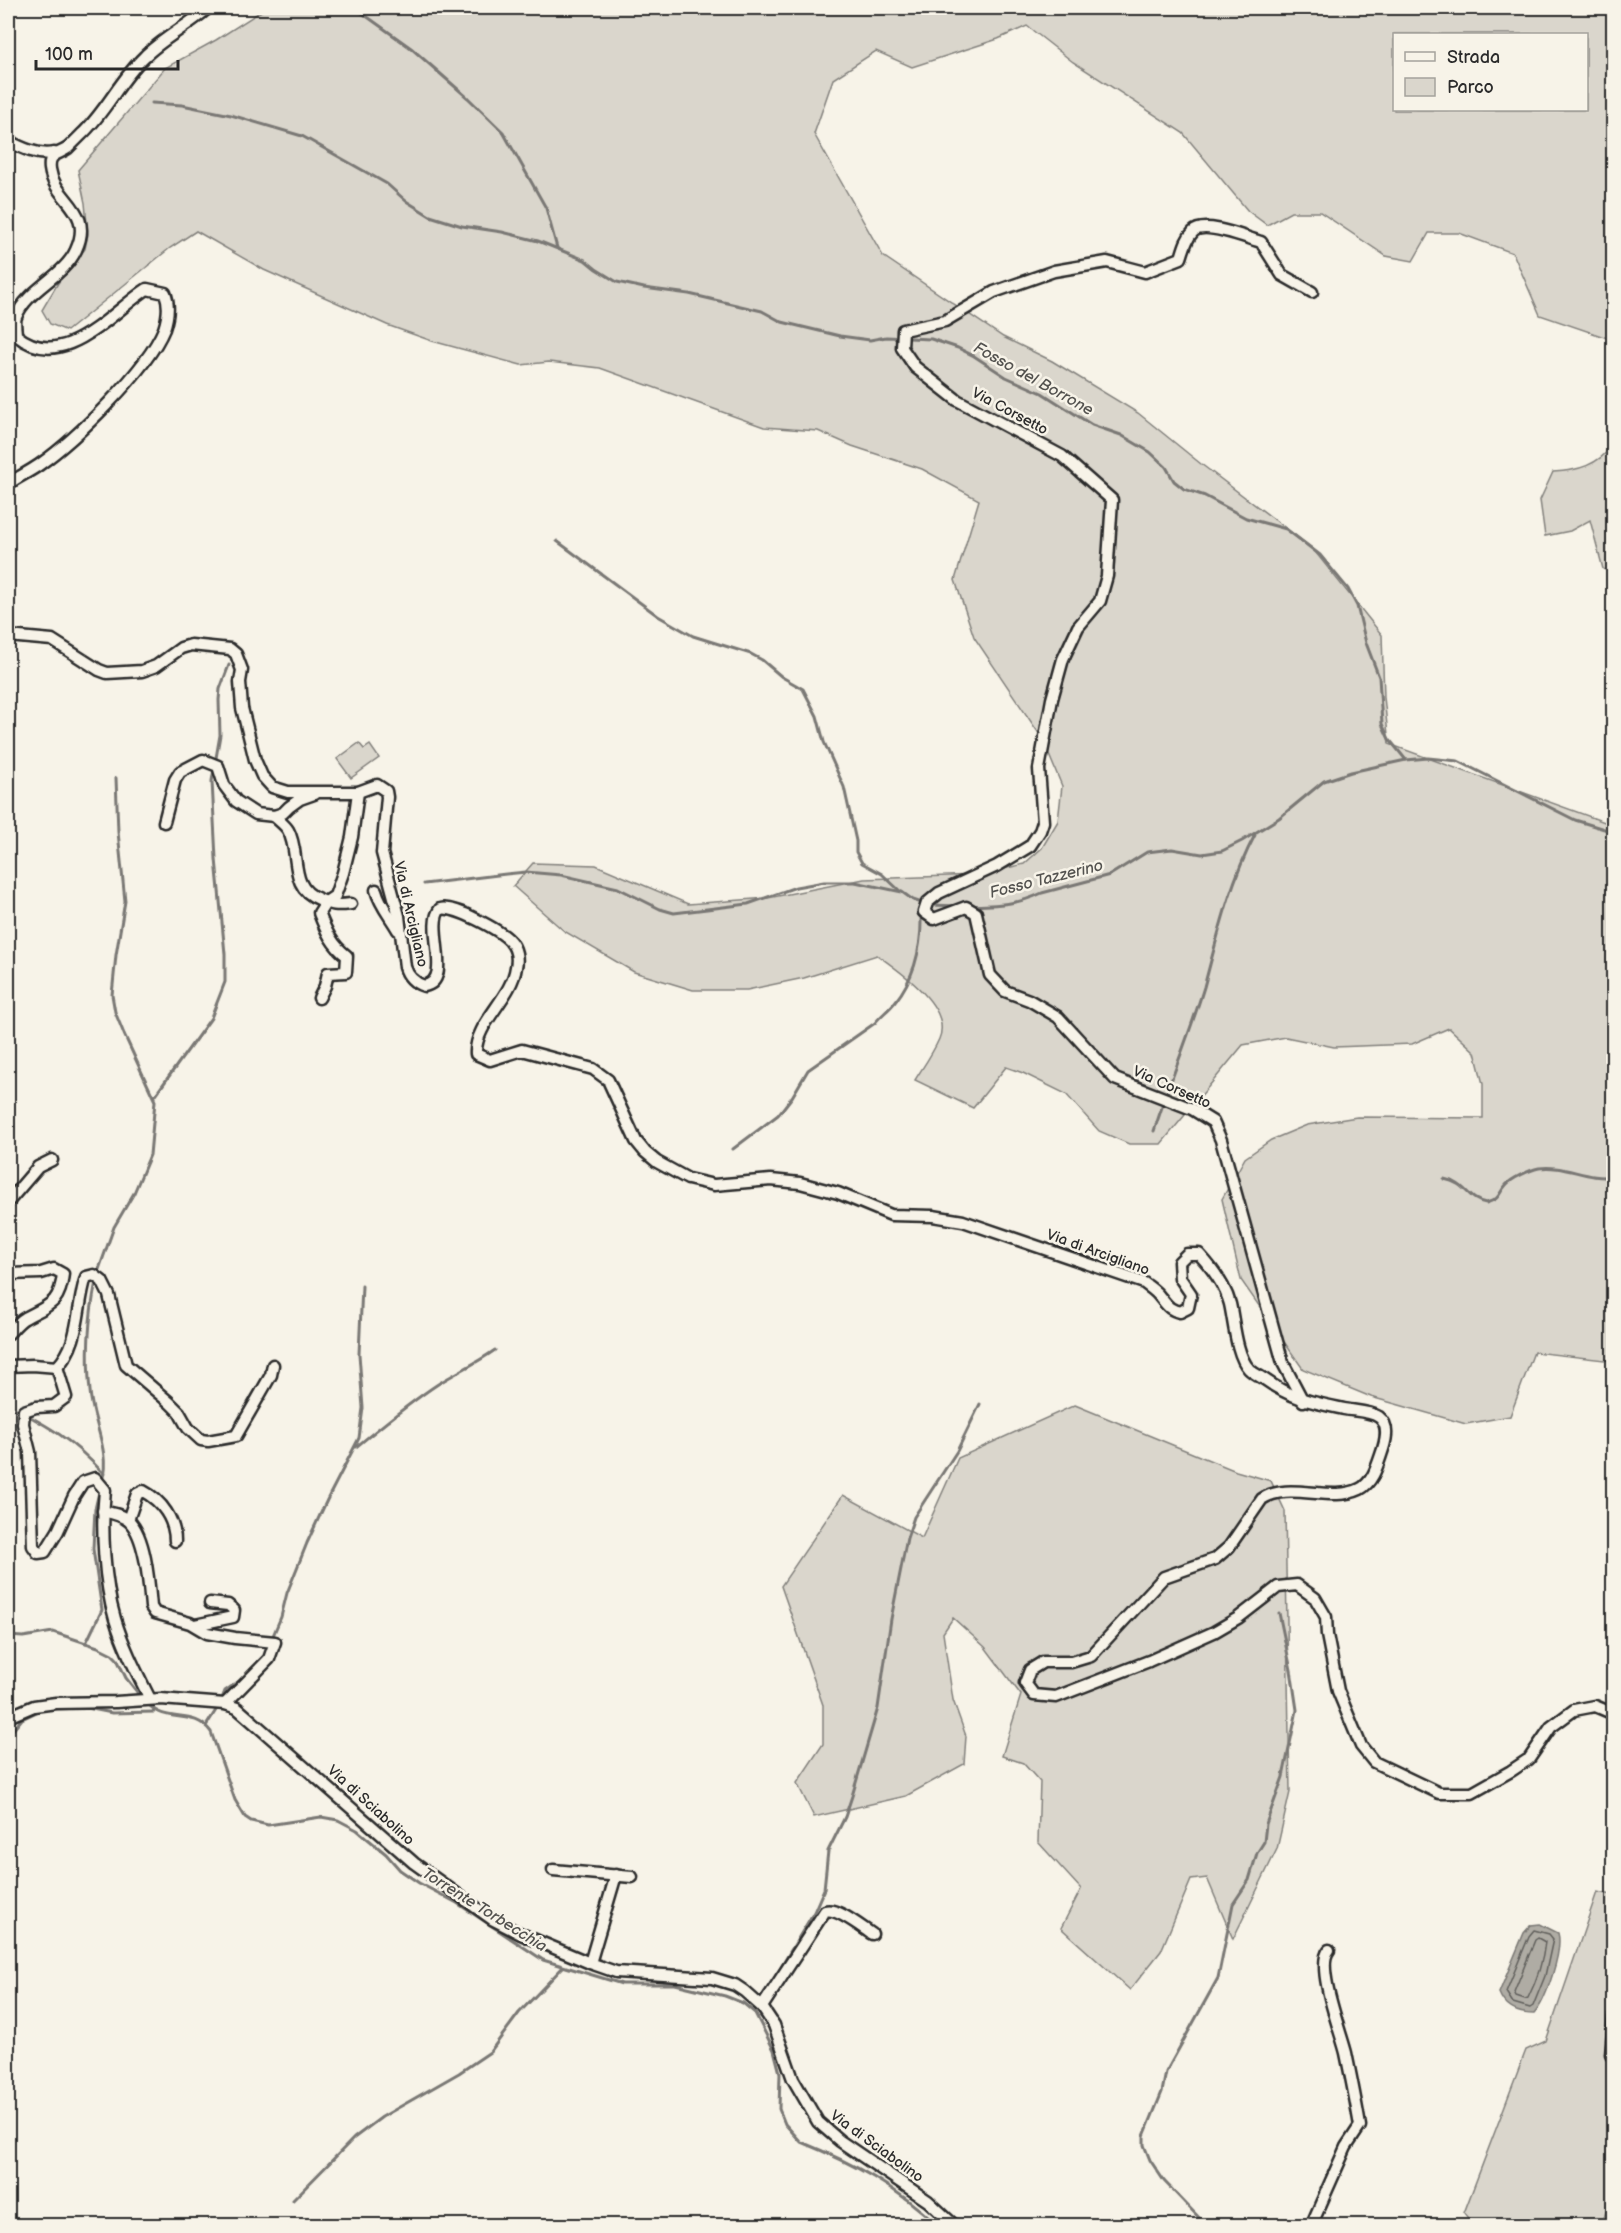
<svg xmlns="http://www.w3.org/2000/svg" width="1621" height="2233" font-family="'Balsamiq Sans',sans-serif">
	<rect width="100%" height="100%" fill="#f7f3e8"/>
	<filter id="ink" filterUnits="userSpaceOnUse"><feTurbulence type="fractalNoise" baseFrequency=".0167" numOctaves="2"/><feDisplacementMap in="SourceGraphic" scale="12" xChannelSelector="R" yChannelSelector="G"/><feConvolveMatrix kernelMatrix="1 2 1 2 8 2 1 2 1" color-interpolation-filters="sRGB"/></filter>
	<g filter="url(#ink)">
		<g fill="#dad6cc" stroke="#82807c" stroke-width="1.5" fill-rule="evenodd">
			<path d="M266 8H1613V340L1540 315 1513 253 1459 233H1429L1413 261 1386 256 1320 212H1291L1267 225 1248 211 1183 133 1073 62 1027 26 998 39 912 67 876 51 833 79 814 134 883 256 1003 337 1052 361 1138 413 1201 464 1312 548 1382 635 1384 697 1389 744 1613 825V1361L1534 1352 1510 1416 1466 1424 1371 1397 1303 1369 1241 1280 1222 1199 1245 1158 1271 1140 1307 1125 1357 1117 1483 1118V1084L1475 1052 1449 1028 1412 1044 1334 1047 1286 1037 1243 1045 1161 1144H1129L1099 1131 1066 1094 1023 1073 1006 1067 973 1108 915 1080C923 1067 933 1053 939 1039 953 1007 898 970 877 955L804 978 747 990H693L634 972 564 931 513 886 533 863 596 865 688 904 768 898 864 879 977 875 1024 864 1042 848 1058 821 1062 786 1042 738 974 637 955 580 979 500 922 469 852 446 818 431 764 427 600 368 549 362 521 365 432 341 387 325 264 270 196 231 170 248 67 331 50 324 42 310 58 283 85 249 88 234 85 203 78 170 165 68 216 40ZM1394 34H1586V110H1394Z"/>
			<path d="M1613 445V573L1603 569 1590 520 1570 531 1545 536 1540 500 1553 472C1578 471 1598 465 1613 445Z"/>
			<path d="M359 743 364 749 370 745 379 758 351 778 337 759Z"/>
			<path d="M1075 1405 1236 1471 1271 1481 1285 1511 1290 1792 1277 1849 1233 1939 1207 1878 1191 1880 1161 1951 1130 1990 1061 1928 1081 1889 1038 1842 1040 1782 1023 1763 1002 1756 1021 1695 985 1647 953 1618 943 1633 953 1700 966 1736 964 1764 906 1796 814 1817 797 1783 823 1744V1705L781 1586 843 1495 922 1538 958 1458Z"/>
			<path d="M1597 1892 1613 1895 1614 2185 1602 2225H1473L1464 2213 1526 2050 1546 2041Z"/>
		</g>
		<path fill="#afaca4" stroke="#7a7874" stroke-width="1.5" d="M1540 1924 1558 1933C1563 1950 1546 2001 1534 2014 1518 2014 1505 2008 1499 1993L1524 1933 1531 1925Z"/>
		<g fill="none" stroke-linecap="round" stroke-linejoin="round">
			<g stroke="#605f5b" stroke-width="1.5">
				<path d="M1534 1930 1549 1934 1553 1939 1545 1976 1533 2006 1530 2008 1513 2003 1506 1992 1529 1936Z"/>
				<path d="M1538 1938 1545 1942C1543 1961 1537 1980 1528 1998L1525 1999 1516 1996 1514 1992 1535 1940Z"/>
			</g>
			<g stroke="#7a7874" stroke-width="3">
				<path d="M355 8 411 48 468 98 503 132 546 208 557 248"/>
				<path d="M1416 8H1423"/>
				<path d="M1611 8 1614 10"/>
				<path d="M152 103 182 105 231 115 302 136 387 184 406 201 430 216 462 226 502 232 538 241 585 260 596 269 617 282 644 288 689 294 762 311 782 322 840 336 870 340 886 337 931 339 958 348 974 356 1006 377 1042 393 1092 425 1121 435 1150 452 1166 467 1174 481 1184 489 1205 496 1246 518 1286 529 1320 555 1348 589 1357 606 1366 643 1379 677 1382 724 1389 739 1406 760"/>
				<path d="M557 541 658 616 693 636 751 654 762 660 782 677 803 689 817 716 824 742 844 787 856 841V852L862 863 882 874 900 891"/>
				<path d="M424 884 506 874 526 872 561 875 618 888 660 909 674 913 748 904 796 887 824 882H855L902 892 913 900 925 904"/>
				<path d="M931 905 958 906"/>
				<path d="M970 906C998 905 1017 905 1042 893L1110 875 1147 852 1172 849 1202 854 1222 851 1242 841 1279 818 1324 781 1351 772 1406 760 1428 758 1458 761 1575 820 1614 832"/>
				<path d="M1166 1095C1179 1059 1193 1023 1204 987 1218 935 1230 882 1255 835"/>
				<path d="M154 1097 211 1018 225 982V954L216 859 212 781 220 735 219 700 220 689 229 665"/>
				<path d="M1154 1131 1164 1101"/>
				<path d="M733 1149 778 1115 792 1097 808 1070 875 1023C881 1015 889 1010 895 1002 915 977 922 945 921 913"/>
				<path d="M1444 1179C1467 1183 1467 1200 1486 1203 1502 1198 1497 1195 1506 1185 1512 1178 1530 1170 1539 1168 1564 1164 1589 1181 1614 1176"/>
				<path d="M97 1275 114 1227 134 1193 150 1155 155 1101 124 1034 115 1012 112 995 116 955 125 901 118 832 116 778"/>
				<path d="M96 1281C89 1317 86 1354 90 1391 92 1421 111 1452 102 1481"/>
				<path d="M8 1405C49 1426 73 1440 104 1474"/>
				<path d="M356 1447C383 1425 409 1403 438 1384 457 1372 477 1363 495 1350"/>
				<path d="M8 1636 23 1637 53 1632 98 1647 112 1654 117 1659 126 1678 141 1697"/>
				<path d="M272 1638 281 1617 287 1593 307 1543 327 1500 359 1438 363 1408 359 1354 362 1286"/>
				<path d="M86 1643 102 1610 93 1549 95 1509 100 1488"/>
				<path d="M221 1701 225 1691 245 1677"/>
				<path d="M148 1704C167 1725 193 1708 211 1732L235 1800 245 1817 251 1821 268 1825 321 1817 338 1820 357 1830 386 1854 400 1870 419 1883 457 1903 543 1960 622 1984H675L725 1996 743 2003 755 2013 774 2050 780 2073 779 2109 785 2124 801 2142C853 2163 897 2187 938 2226"/>
				<path d="M50 1709 87 1708 112 1713 154 1712"/>
				<path d="M206 1726 218 1707"/>
				<path d="M8 1736 22 1719 41 1710"/>
				<path d="M775 1977 814 1912 824 1889 828 1851 845 1817 852 1796 878 1708 891 1619 907 1538 914 1517 957 1451 980 1404"/>
				<path d="M293 2200 354 2138 382 2117 459 2073 490 2052 519 2013 563 1967"/>
				<path d="M1207 2226 1164 2181 1150 2160 1144 2145V2136L1162 2092 1166 2072 1218 1978 1233 1904 1249 1880 1257 1853 1264 1842 1266 1824 1283 1777 1297 1710 1291 1670 1279 1613"/>
			</g>
			<g stroke="#2b2b2b" stroke-width="15">
				<g id="minor">
					<path d="M8 141C22 148 38 156 54 153"/>
					<path d="M8 484C18 477 29 472 39 465 76 439 147 370 164 329 168 317 170 305 165 293L147 289C110 313 63 374 16 335 16 330 14 322 16 317 27 289 64 277 76 250 95 209 54 201 50 169 48 153 58 155 68 148 72 144 77 139 81 135 106 112 119 81 144 57 163 38 188 26 208 8"/>
					<path d="M8 636 52 640 99 670 107 673 142 671 156 666 181 648 191 645 230 649 236 654 242 670 240 682 242 708 255 760 262 776 272 787 288 792H358L377 785 386 791 387 797 382 853 399 916 405 967C408 977 415 983 424 986 454 981 425 927 440 909 454 905 500 930 510 941 516 948 518 958 516 967 512 998 474 1024 476 1054L490 1060 522 1050 593 1069 608 1080 636 1141 645 1152 657 1162 688 1179 714 1185 771 1180 800 1183 838 1193 891 1215 933 1216 963 1221 1144 1283C1149 1287 1156 1291 1160 1297 1167 1305 1169 1310 1180 1312L1188 1308 1191 1294 1180 1278 1179 1262 1187 1254H1199C1212 1268 1225 1285 1230 1304 1234 1321 1236 1355 1249 1369 1253 1373 1259 1376 1264 1379 1292 1399 1311 1402 1344 1409 1354 1411 1370 1411 1379 1417 1391 1426 1385 1444 1381 1455 1377 1467 1372 1483 1360 1489 1331 1503 1288 1481 1262 1499L1229 1547 1215 1559 1164 1577 1091 1656 1071 1662H1043L1030 1670 1025 1683 1034 1695 1056 1697 1149 1661 1214 1632 1238 1618 1278 1587 1297 1585 1315 1598 1326 1617 1327 1635 1338 1691 1361 1746 1374 1762 1439 1793H1472L1511 1771 1529 1759 1551 1727 1574 1710 1595 1706 1614 1714"/>
					<path d="M274 816C278 820 285 825 288 830 301 853 288 888 319 899 333 905 335 906 351 904"/>
					<path d="M164 822 175 780 180 772 203 760 218 766 224 785 236 801 256 814 274 816 283 813 289 807 300 799 314 794"/>
					<path d="M376 890C380 905 390 916 398 930"/>
					<path d="M319 998 325 986 328 973 346 972 347 956C332 945 326 931 319 913L326 902 335 896 343 873 352 837 358 792"/>
					<path d="M8 1202 38 1167 52 1160"/>
					<path d="M8 1274 41 1273 54 1269 63 1274C60 1304 49 1305 25 1318 18 1322 13 1329 8 1334"/>
					<path d="M8 1366 33 1365 57 1367 66 1397 54 1406 36 1407 24 1411 23 1424 30 1452 33 1546 38 1553 45 1552 58 1531 74 1496 83 1482 95 1478 105 1490C101 1528 104 1582 115 1619 123 1646 137 1673 150 1699"/>
					<path d="M57 1367C81 1343 76 1307 86 1277L94 1275 102 1281 109 1295 126 1365 169 1402 179 1412 188 1428 201 1440 208 1441 236 1436 271 1375 273 1365"/>
					<path d="M1303 1401 1283 1363 1221 1140 1213 1122 1192 1109 1115 1079 1058 1017 1029 1000 1005 991 990 975 976 913 966 907 934 919 924 912 927 903 939 893 997 866 1030 846 1040 831 1043 822 1039 769 1052 699 1063 659 1078 627 1100 601 1107 576 1112 500 1062 456 957 400 915 367 902 348 903 330 945 321 994 292 1054 271 1107 262 1145 272 1181 258C1184 249 1186 239 1193 232 1204 220 1247 238 1261 242L1282 275 1312 292"/>
					<path d="M103 1511C112 1513 122 1515 129 1521 146 1537 149 1585 151 1607L155 1613 190 1623 207 1633 235 1638 275 1642 269 1659 225 1704"/>
					<path d="M128 1520 137 1494 143 1491C162 1501 175 1520 175 1541"/>
					<path d="M195 1625 233 1617 234 1610 228 1605 210 1603"/>
					<path d="M8 1717 34 1706 56 1703 116 1702 161 1699 225 1704 237 1708 414 1863 492 1919 521 1934 590 1963 616 1972 712 1978 735 1985 744 1991 762 2007 774 2025 793 2079 818 2122 840 2141 928 2201 955 2226"/>
					<path d="M553 1870 632 1877"/>
					<path d="M590 1963 616 1875"/>
					<path d="M762 2007 825 1911C837 1907 861 1927 872 1934"/>
					<path d="M1614 2017 1611 2054 1614 2058"/>
					<path d="M1311 2226 1346 2147 1360 2126C1356 2102 1351 2077 1346 2053 1341 2032 1315 1966 1329 1950"/>
				</g>
			</g>
			<use href="#minor" stroke="#f7f3e8" stroke-width="10"/>
		</g>
	</g>
	<g text-anchor="middle" stroke-width="5" stroke-linejoin="round" paint-order="stroke">
		<g font-size="15" fill="#2b2b2b" stroke="#f7f3e8">
			<text transform="translate(1010 411) rotate(28)" y="5">Via Corsetto</text>
			<text transform="translate(411 914) rotate(77)" y="5">Via di Arcigliano</text>
			<text transform="translate(1172 1087) rotate(24)" y="5">Via Corsetto</text>
			<text transform="translate(1098 1252) rotate(20)" y="5">Via di Arcigliano</text>
			<text transform="translate(371 1805) rotate(42)" y="5">Via di Sciabolino</text>
			<text transform="translate(877 2146) rotate(36)" y="5">Via di Sciabolino</text>
		</g>
		<g font-size="16" font-style="italic" fill="#53524f" stroke="#f7f3e8">
			<text transform="translate(1034 378) rotate(29)" y="6">Fosso del Borrone</text>
			<text transform="translate(1046 878) rotate(-14)" y="6">Fosso Tazzerino</text>
			<text transform="translate(485 1909) rotate(32)" y="6">Torrente Torbecchia</text>
		</g>
	</g>
	<rect width="1621" height="2233" fill="none" stroke="#f7f3e8" stroke-width="30"/>
	<rect x="15" y="15" width="1591" height="2203" fill="none" stroke="#2b2b2b" stroke-width="2" filter="url(#ink)"/>
	<rect x="1393" y="33" width="195" height="78" fill="#f7f3e8" stroke="#a5a39c" stroke-width="1.5"/>
	<rect x="1405" y="52" width="30" height="9" fill="#f7f3e8" stroke="#a5a39c" stroke-width="1.5"/>
	<text x="1447" y="63" font-size="18" fill="#2b2b2b">Strada</text>
	<rect x="1405" y="78" width="30" height="18" fill="#dad6cc" stroke="#a5a39c" stroke-width="1.5"/>
	<text x="1447" y="93" font-size="18" fill="#2b2b2b">Parco</text>
	<path d="M36 60v9h142v-9" fill="none" stroke="#2b2b2b" stroke-width="3"/>
	<text x="45" y="60" font-size="18" fill="#2b2b2b" stroke="#f7f3e8" stroke-width="4.5" paint-order="stroke">100 m</text>
</svg>
